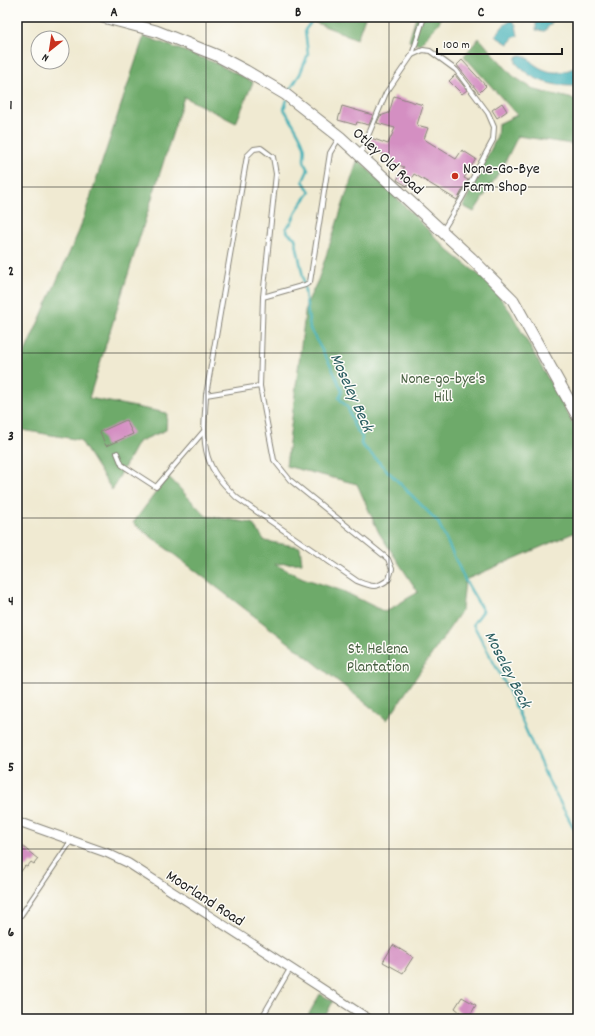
<svg xmlns="http://www.w3.org/2000/svg" width="595" height="1036" font-family="Dekko,sans-serif">
	<rect width="100%" height="100%" fill="#fdfcf7"/>
	<filter id="ink" filterUnits="userSpaceOnUse"><feTurbulence type="fractalNoise" baseFrequency=".025" numOctaves="2"/><feDisplacementMap in="SourceGraphic" scale="8" xChannelSelector="R" yChannelSelector="G"/><feConvolveMatrix kernelMatrix="1 2 1 2 8 2 1 2 1" color-interpolation-filters="sRGB"/></filter>
	<filter id="wash" filterUnits="userSpaceOnUse"><feTurbulence type="fractalNoise" baseFrequency=".012" numOctaves="4" result="noise"/><feDisplacementMap in="SourceGraphic" scale="16" xChannelSelector="R" yChannelSelector="G"/><feGaussianBlur stdDeviation="0.9" result="paint"/><feColorMatrix in="noise" values="0 0 0 0 0 0 0 0 0 0 0 0 0 0 0 0 0 1.4 0 .05"/><feComposite in="paint" operator="in"/></filter>
	<g filter="url(#wash)">
		<rect width="100%" height="100%" fill="#f0ead2"/>
		<g fill="#6eaa6b" stroke="#456344">
			<path d="M317 17H365L357 39 314 22Z"/>
			<path d="M416 17H441L440 21 420 45 409 41Z"/>
			<path d="M144 36 213 62 253 82 236 123 184 97 89 398 167 413 166 430 138 442 112 490 80 440 17 429V370L79 231Z"/>
			<path d="M479 38 513 76 535 90 578 100V145L518 136 503 166 474 212 463 206 497 137 498 124 517 115 464 56Z"/>
			<path d="M358 159 450 252 488 282 510 311 578 432V531L465 580 462 610 387 720 301 652 133 523 168 476 206 516 252 523 265 541 300 547 302 563 274 564 303 578 343 591 385 612 418 592 379 533 357 484 286 466 306 305 318 280Z"/>
			<path d="M320 994 333 1001 324 1019H306Z"/>
		</g>
		<g fill="#3eafb6" stroke="#2d6669">
			<path d="M538 17H556L545 31 536 30V24Z"/>
			<path d="M512 20 516 25 518 36 514 37 508 44 495 36 504 25Z"/>
			<path d="M521 55C528 56 529 60 534 64 549 75 562 74 578 66V84L574 86C551 86 532 81 516 63V57Z"/>
		</g>
		<g fill="none" stroke-linecap="round" stroke-linejoin="round">
			<g stroke="#3eafb6" stroke-width="2.5">
				<path d="M288 93 300 74 308 54 305 30 315 17"/>
				<path d="M287 100 284 109C290 119 301 135 304 146 307 154 300 158 308 170L303 181 310 192 298 208 291 223 286 228 288 233 295 238 303 277 310 329 331 366 342 391 339 398 348 408 354 426 362 437 361 444 438 522 465 580 483 611 473 624 508 689 546 776 578 836"/>
			</g>
		</g>
		<g id="blocks">
			<g fill="#d48fc2">
				<path d="M462 60 486 86 479 93 457 65Z"/>
				<path d="M455 75 467 90 462 94 449 81Z"/>
				<path d="M394 96 423 105 417 125 428 128 424 139 456 159 462 150 476 159 464 178 468 180 457 200 414 174 407 186 397 180 404 167 388 161 390 157 367 148 371 138 388 144 395 128 377 123 380 116 389 113Z"/>
				<path d="M502 103 507 111 497 118 492 110Z"/>
				<path d="M342 106 373 115 369 125 357 122 356 125 338 120Z"/>
				<path d="M126 420 133 434 106 446 100 432Z"/>
				<path d="M22 846 38 859 34 864 31 862 27 867 25 866 17 877V853Z"/>
				<path d="M393 945 413 957 403 973 383 962Z"/>
				<path d="M462 997 476 1005 468 1019 455 1008Z"/>
			</g>
		</g>
	</g>
	<g filter="url(#ink)">
		<use href="#blocks" fill-opacity="0" stroke="#868377" stroke-width="1"/>
		<g fill="none" stroke-linecap="round" stroke-linejoin="round">
			<g stroke="#868377" stroke-width="6">
				<g id="lane">
					<path d="M412 55 424 17"/>
					<path d="M261 148 273 157 276 174 263 297 260 386 274 460 290 480 388 559 392 569 389 579C376 589 372 587 357 581L237 498C227 488 215 476 210 463 201 442 205 417 206 395L247 156 254 149Z"/>
					<path d="M360 155 386 93 412 55 423 50 430 51 456 70 488 113 494 127 493 140 461 200 443 230"/>
					<path d="M263 297 305 285 310 282 330 153 339 138"/>
					<path d="M206 395 260 386"/>
					<path d="M117 453 122 465 156 487 204 431"/>
					<path d="M21 915 71 841"/>
					<path d="M261 1019 290 969"/>
				</g>
			</g>
			<g stroke="#868377" stroke-width="10">
				<path id="street" d="M17 821 107 853 128 863 369 1019"/>
			</g>
			<g stroke="#868377" stroke-width="13">
				<path id="secondary" d="M103 17 156 31 216 55 246 71 285 94 340 137 471 258 513 300 578 417"/>
			</g>
			<use href="#lane" stroke="#fff" stroke-width="4"/>
			<use href="#street" stroke="#fff" stroke-width="8"/>
			<use href="#secondary" stroke="#fff" stroke-width="11"/>
		</g>
	</g>
	<path fill="none" stroke="#1c1c1c" stroke-width="1" stroke-opacity="0.55" d="M206 17V1019M389 17V1019M17 187H578M17 353H578M17 518H578M17 683H578M17 849H578"/>
	<circle fill="#c8321e" stroke="#fdfcf7" stroke-width="1.5" cx="455" cy="176" r="4"/>
	<g text-anchor="middle" stroke-width="3" stroke-linejoin="round" paint-order="stroke">
		<g font-size="16" fill="#1c1c1c" stroke="#fdfcf7">
			<text transform="translate(389 160) rotate(43)" y="6">Otley Old Road</text>
			<text transform="translate(206 897) rotate(33)" y="6">Moorland Road</text>
		</g>
		<g font-size="16" fill="#1c1c1c" stroke="#fdfcf7" text-anchor="start">
			<text x="463" y="173">None-Go-Bye<tspan x="463" dy="18">Farm Shop</tspan></text>
		</g>
		<g font-size="16" fill="#486042" stroke="#fdfcf7">
			<text x="443" y="383">None-go-bye's<tspan x="443" dy="18">Hill</tspan></text>
			<text x="378" y="653">St. Helena<tspan x="378" dy="18">Plantation</tspan></text>
		</g>
		<g font-size="17" font-style="italic" fill="#2b5e61" stroke="#fdfcf7">
			<text transform="translate(353 392) rotate(66)" y="6">Moseley Beck</text>
			<text transform="translate(509 669) rotate(63)" y="6">Moseley Beck</text>
		</g>
	</g>
	<rect width="595" height="1036" fill="none" stroke="#fdfcf7" stroke-width="44"/>
	<g transform="translate(50 50) rotate(210)"><circle r="19" fill="#fdfcf7" stroke="#a3a29f"/>
	<path d="M0-3L7 15L0 10L-7 15Z" fill="#c8321e"/>
	<text y="-6" font-size="11" font-weight="bold" text-anchor="middle" fill="#1c1c1c">N</text>
	</g>
	<path d="M437 48v6h125v-6" fill="none" stroke="#1c1c1c" stroke-width="2"/>
	<text x="443" y="48" font-size="12" fill="#1c1c1c" stroke="#fdfcf7" stroke-width="3" paint-order="stroke">100 m</text>
	<rect x="22" y="22" width="551" height="992" fill="none" stroke="#1c1c1c" stroke-width="1.5"/>
	<g font-size="13" text-anchor="middle" font-weight="bold" fill="#1c1c1c">
		<text x="114" y="16">A</text>
		<text x="298" y="16">B</text>
		<text x="481" y="16">C</text>
		<text x="11" y="109">1</text>
		<text x="11" y="275">2</text>
		<text x="11" y="440">3</text>
		<text x="11" y="605">4</text>
		<text x="11" y="771">5</text>
		<text x="11" y="936">6</text>
	</g>
</svg>
